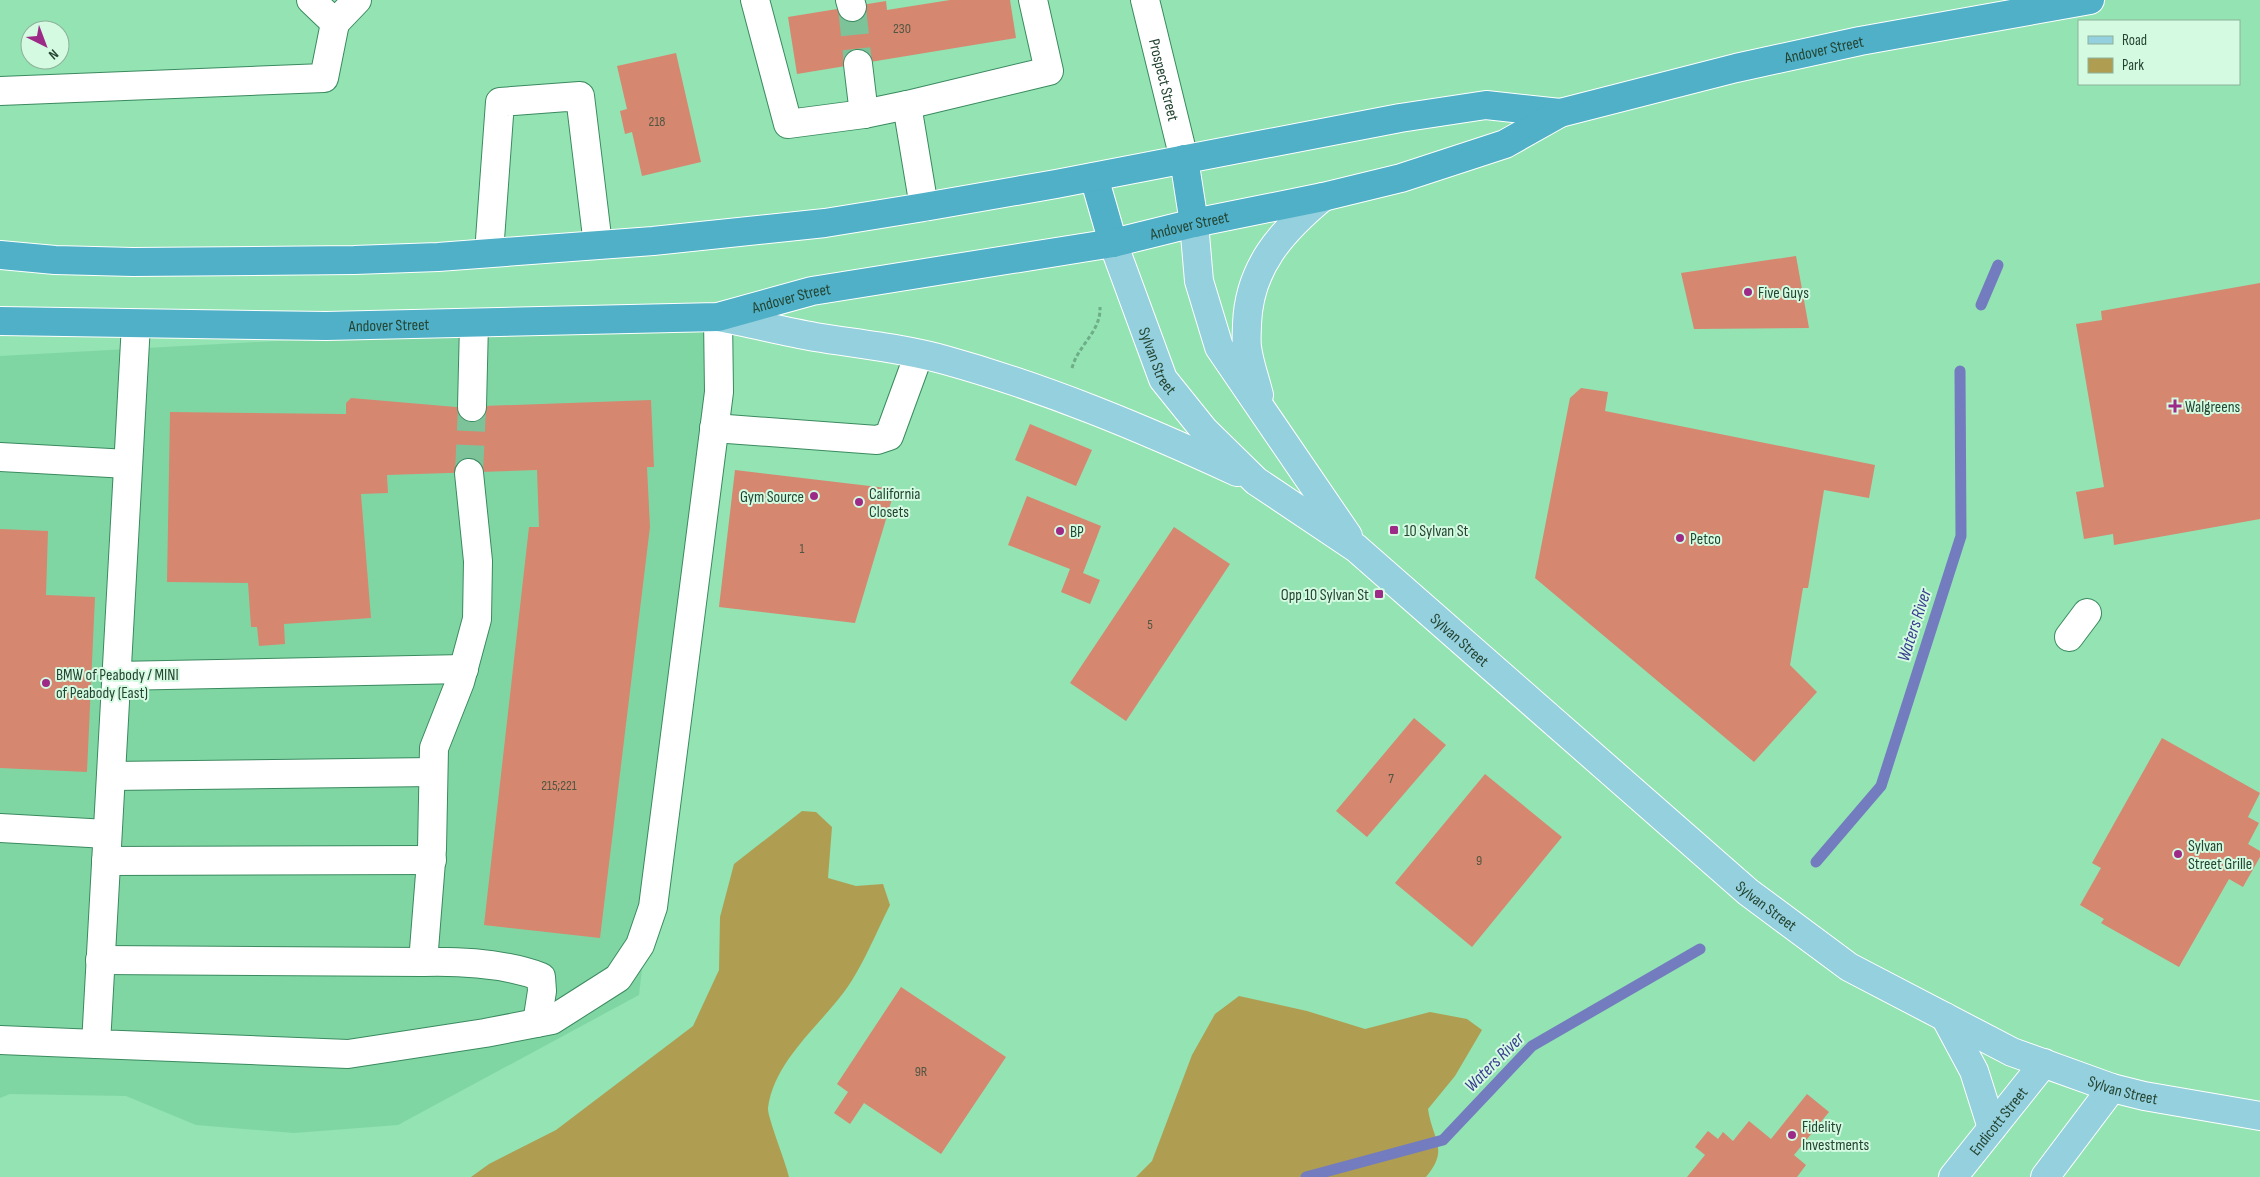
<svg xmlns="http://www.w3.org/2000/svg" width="2260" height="1177" font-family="'Sofia Sans Condensed',sans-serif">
	<rect width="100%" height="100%" fill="#93e3b3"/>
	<path fill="#80d6a3" d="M718 317 639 995 398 1125 294 1133 196 1125 126 1096 10 1094 0 1098V356Z"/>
	<g fill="#af9e52">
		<path d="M802 811 816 812 832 827 828 878 856 886 883 884 890 905C877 931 861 970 844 992 817 1028 774 1062 768 1108 767 1116 786 1163 789 1177H471L489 1164 556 1130 693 1026 719 970 720 917 734 864Z"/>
		<path d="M1239 996 1307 1011 1365 1029 1430 1012 1467 1019 1482 1030 1455 1076 1428 1109C1432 1139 1450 1149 1426 1177H1136L1152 1161 1192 1055 1215 1014Z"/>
	</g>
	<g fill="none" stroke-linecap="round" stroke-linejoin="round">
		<g stroke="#737cbf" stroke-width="11">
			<path d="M1981 305 1998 265"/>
			<path d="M1816 862 1881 786 1961 536 1960 371"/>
			<path d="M1306 1177 1443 1140 1532 1046 1700 949"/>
		</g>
	</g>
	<g fill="#d68770">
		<path d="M950 0H1010L1016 38 797 74 788 17 886 1 887 10Z"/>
		<path d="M676 53 701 162 642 176 632 132 625 134 620 111 627 109 617 66Z"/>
		<path d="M1796 256 1809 328 1694 329 1681 273Z"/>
		<path d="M2260 283V519L2114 545 2113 534 2084 539 2076 492 2104 487 2076 324 2102 320 2101 311Z"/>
		<path d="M1581 388 1608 392 1605 411 1875 465 1869 498 1824 490 1808 588H1803L1790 665 1817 692 1754 762 1535 578 1570 398Z"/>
		<path d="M351 398 456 407 651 400 654 467H647L650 527 600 938 484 925 529 527H539L537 470 387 475 388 493 361 494 371 618 284 624 285 644 259 646 257 627H251L248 583 167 582 170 412 346 414V403Z"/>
		<path d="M1030 424 1092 450 1076 486 1015 460Z"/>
		<path d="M735 470 895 489 855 623 719 607Z"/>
		<path d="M1027 496 1101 526 1083 573 1100 580 1090 604 1061 592 1070 569 1008 545Z"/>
		<path d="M1174 527 1230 564 1126 721 1070 683Z"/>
		<path d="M0 529 48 531 46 595 95 597 87 772 0 768Z"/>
		<path d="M1414 718 1446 745 1367 837 1336 811Z"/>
		<path d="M2162 738 2260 793 2248 817 2259 823 2248 844 2260 851V857L2243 887 2229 879 2179 967 2101 923 2104 919 2080 905 2101 868 2092 863Z"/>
		<path d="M1485 774 1562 837 1472 947 1395 883Z"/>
		<path d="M901 987 1006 1057 941 1154 864 1103 850 1124 834 1113 848 1092 837 1084Z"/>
		<path d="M1807 1094 1829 1112 1794 1155 1806 1165 1797 1177H1687L1705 1155 1695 1147 1708 1131 1718 1139 1723 1132 1733 1141 1749 1121 1771 1139Z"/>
	</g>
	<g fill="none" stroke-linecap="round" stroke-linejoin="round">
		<g stroke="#7dc399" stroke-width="28" stroke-dasharray="28 14" stroke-linecap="butt">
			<path d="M852 7 858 64"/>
			<path d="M469 473 472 407"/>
		</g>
		<g stroke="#3a8a5f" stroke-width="30">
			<g id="minor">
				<path d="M755 0 788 124 864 114 907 105"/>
				<path d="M850 0 852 7"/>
				<path id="s1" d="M1145 0 1184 159"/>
				<path d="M335 23 357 0"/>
				<path d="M858 64 864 114"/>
				<path d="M0 91 324 78 335 23 311 0"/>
				<path d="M924 207 907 105 1049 71 1033 0"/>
				<path d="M489 253 500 102 580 96 598 245"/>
				<path d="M136 324 96 1044 348 1054 485 1033 552 1020 618 978 640 945 653 907 719 392 718 317"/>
				<path d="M472 407 474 323"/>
				<path d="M714 428 877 440 889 436 919 354"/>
				<path d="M0 457 128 464"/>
				<path d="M469 473 478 561 477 619 460 682 434 748 432 849 423 962C462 961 504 963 541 977L542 991 537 1023"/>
				<path d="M2069 637 2087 613"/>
				<path d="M116 676 464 669"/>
				<path d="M111 776 433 772"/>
				<path d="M0 828 107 834"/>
				<path d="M106 861 432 860"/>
				<path d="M100 960 423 962"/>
				<path d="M0 1040 96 1044"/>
			</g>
		</g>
		<g stroke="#fff" stroke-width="30">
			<g id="major">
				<path d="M1194 223 1199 281 1219 347 1348 536"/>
				<path id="s2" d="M1113 243 1163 379 1204 430 1256 481 1356 548 1748 892 1849 967 2012 1052 2112 1088 2144 1096 2260 1116"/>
				<path d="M718 317C751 323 782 331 815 337 858 344 902 348 945 360 1046 388 1142 428 1237 472"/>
				<path d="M1259 395C1255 379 1249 363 1247 347 1246 339 1247 331 1247 324 1249 267 1282 231 1323 197"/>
				<path d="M1945 1017 1974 1071 1992 1128"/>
				<path id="s3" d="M1953 1177 2044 1063"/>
				<path d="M2045 1177 2112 1088"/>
			</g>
		</g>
		<g stroke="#fff" stroke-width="30">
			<g id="highway">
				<path d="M1184 159 1194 223"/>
				<path d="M1094 177 1113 243"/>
				<path d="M0 255 55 260 133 262 354 260 438 257 653 241 825 223 924 207 1056 184 1400 118 1486 105 1560 113"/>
				<path id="s4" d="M0 321 326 326 718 317 812 291 1113 243 1194 223 1323 197 1401 178 1505 144 1560 113 1736 68 1860 41 2090 0"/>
			</g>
		</g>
		<path stroke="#6dad87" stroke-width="3" stroke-dasharray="4 2.5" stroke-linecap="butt" d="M1072 368C1078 345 1101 332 1100 307"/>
		<use href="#minor" stroke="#fff" stroke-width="28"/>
		<use href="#major" stroke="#95d0de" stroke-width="28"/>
		<use href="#highway" stroke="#4fb0c8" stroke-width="28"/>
	</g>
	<g fill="#9d2a86" stroke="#d4fae1" stroke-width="2">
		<circle cx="1748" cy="292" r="5"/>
		<path d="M2172.5 398.5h5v5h5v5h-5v5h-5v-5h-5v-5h5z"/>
		<circle cx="814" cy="496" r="5"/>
		<circle cx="859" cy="502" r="5"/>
		<rect x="1389" y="525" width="10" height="10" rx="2.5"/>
		<circle cx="1060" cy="531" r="5"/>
		<circle cx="1680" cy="538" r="5"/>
		<rect x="1374" y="589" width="10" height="10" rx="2.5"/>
		<circle cx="46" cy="683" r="5"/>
		<circle cx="2178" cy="854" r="5"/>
		<circle cx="1792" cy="1135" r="5"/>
	</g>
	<g text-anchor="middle" stroke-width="4" stroke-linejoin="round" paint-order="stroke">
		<g font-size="14" fill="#505642">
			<text x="902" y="33">230</text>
			<text x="657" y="126">218</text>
			<text x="802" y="553">1</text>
			<text x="1150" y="629">5</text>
			<text x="1391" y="783">7</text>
			<text x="559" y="790">215;221</text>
			<text x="1479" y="865">9</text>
			<text x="921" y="1076">9R</text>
		</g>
		<g font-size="16" fill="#244532" stroke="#d4fae1">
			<text dy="6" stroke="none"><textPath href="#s4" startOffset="1860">Andover Street</textPath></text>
			<text dy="6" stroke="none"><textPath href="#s1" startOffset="82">Prospect Street</textPath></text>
			<text dy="6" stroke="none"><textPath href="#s4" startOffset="1199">Andover Street</textPath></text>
			<text dy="6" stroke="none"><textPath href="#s4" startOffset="794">Andover Street</textPath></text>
			<text dy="6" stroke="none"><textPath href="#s4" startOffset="389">Andover Street</textPath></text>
			<text dy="6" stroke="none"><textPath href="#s2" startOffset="126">Sylvan Street</textPath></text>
			<text dy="6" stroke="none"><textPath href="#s2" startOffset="542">Sylvan Street</textPath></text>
			<text dy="6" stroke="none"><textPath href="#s2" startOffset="948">Sylvan Street</textPath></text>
			<text dy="6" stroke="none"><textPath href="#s2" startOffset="1352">Sylvan Street</textPath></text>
			<text dy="6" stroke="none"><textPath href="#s3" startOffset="72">Endicott Street</textPath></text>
		</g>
		<g font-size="16" fill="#244532" stroke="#d4fae1" text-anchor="start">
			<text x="1758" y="298">Five Guys</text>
			<text x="2185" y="412">Walgreens</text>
			<text x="869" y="499">California<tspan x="869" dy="18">Closets</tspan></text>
			<text x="804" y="502" text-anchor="end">Gym Source</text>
			<text x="1404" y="536">10 Sylvan St</text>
			<text x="1070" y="537">BP</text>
			<text x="1690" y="544">Petco</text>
			<text x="1369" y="600" text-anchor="end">Opp 10 Sylvan St</text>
			<text x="56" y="680">BMW of Peabody / MINI<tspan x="56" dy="18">of Peabody (East)</tspan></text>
			<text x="2188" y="851">Sylvan<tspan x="2188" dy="18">Street Grille</tspan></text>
			<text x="1802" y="1132">Fidelity<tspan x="1802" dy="18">Investments</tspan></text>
		</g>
		<g font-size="18" font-style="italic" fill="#3a3d8f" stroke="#d4fae1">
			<text transform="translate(1914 625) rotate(-72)" y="6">Waters River</text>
			<text transform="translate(1494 1062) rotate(-45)" y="6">Waters River</text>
		</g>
	</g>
	<rect x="2078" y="20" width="162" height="65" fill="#d4fae1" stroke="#8eb29b"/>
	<rect x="2088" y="36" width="25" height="8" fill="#95d0de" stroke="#8eb29b"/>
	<text x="2122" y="45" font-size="15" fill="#244532">Road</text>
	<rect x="2088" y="58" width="25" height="15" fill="#af9e52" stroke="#8eb29b"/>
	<text x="2122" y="70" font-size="15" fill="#244532">Park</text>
	<g transform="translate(45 45) rotate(138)"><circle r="24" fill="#d4fae1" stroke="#8eb29b"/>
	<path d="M0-4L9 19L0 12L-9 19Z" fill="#9d2a86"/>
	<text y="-8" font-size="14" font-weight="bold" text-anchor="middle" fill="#244532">N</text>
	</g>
</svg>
